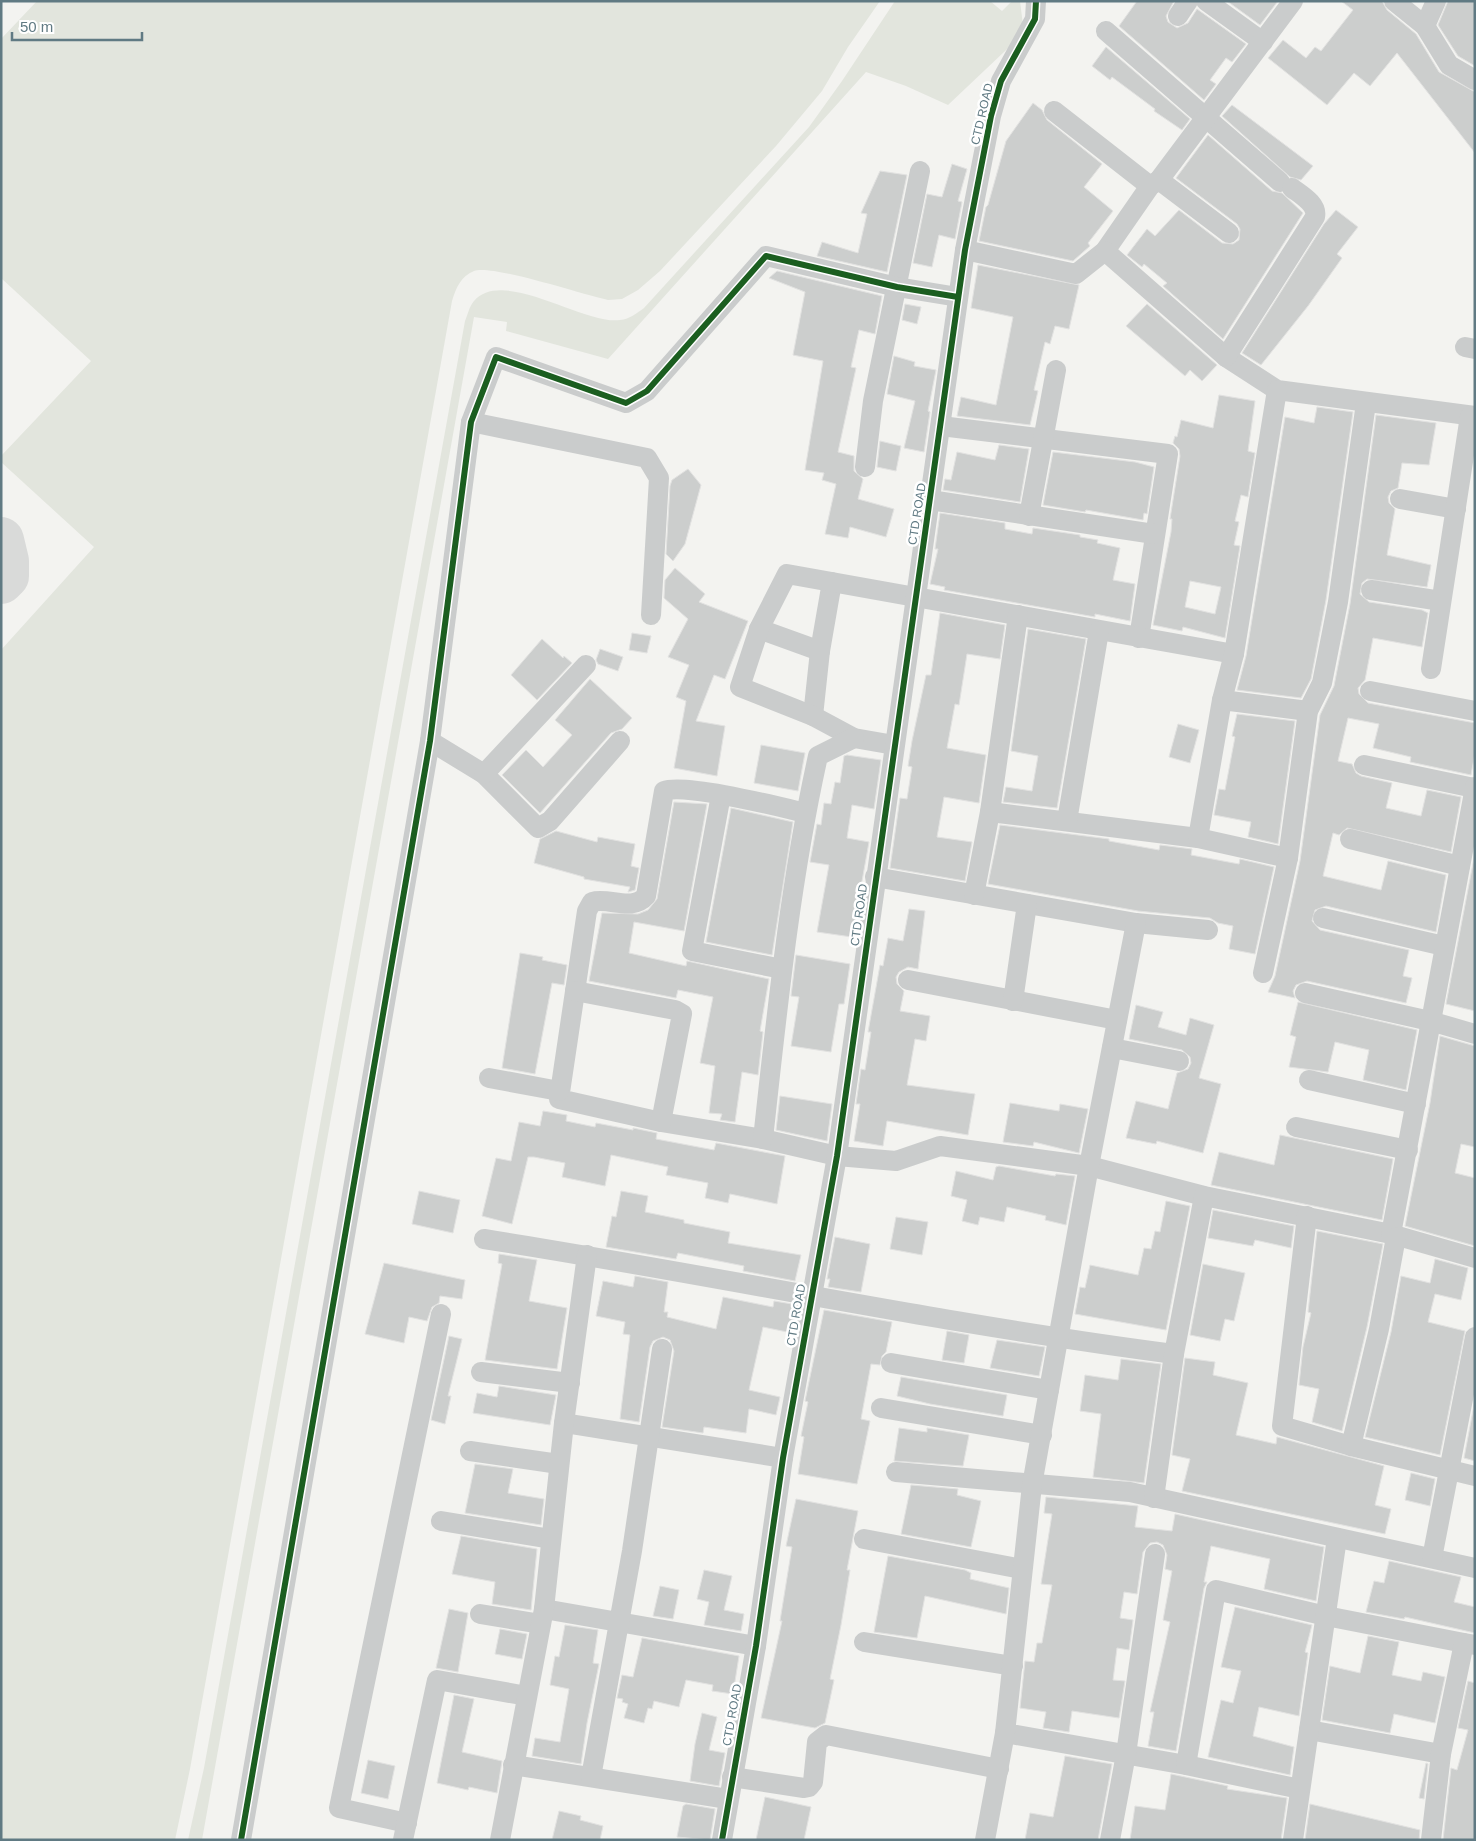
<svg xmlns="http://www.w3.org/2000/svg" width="1476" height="1841" font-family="Arial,sans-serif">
	<rect width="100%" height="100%" fill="#f3f3f0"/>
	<g fill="#e2e5dd">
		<path d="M37 1H880L848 47 822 91 776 146 660 271 638 290 622 299 608 300C583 295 492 264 474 271 461 276 456 288 452 301L190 1769 175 1840H1V650L94 547 1 462V456L91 361 1 278V39Z"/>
		<path d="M895 1H990L1002 11 1012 1H1020L1024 33 948 105 906 86 866 72 608 359 506 331 507 322 474 317 202 1840H188L204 1768 465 321C468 314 469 307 474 301 503 267 584 325 620 320 630 319 637 313 644 308L809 127 842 81Z"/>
	</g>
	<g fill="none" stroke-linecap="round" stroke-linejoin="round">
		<path stroke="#d9dad9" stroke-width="46" d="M1 540 6 561V576L1 581"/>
	</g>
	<g fill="#cccecd" stroke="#e2e2e1" fill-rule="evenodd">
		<path d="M1137 1H1174L1166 16 1168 22 1177 28 1188 23 1197 9 1246 44 1232 62 1226 58 1210 80 1216 84 1204 100 1119 26Z"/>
		<path d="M1227 1H1278L1260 25Z"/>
		<path d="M1341 1H1382L1387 10 1416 34 1439 72 1475 92V153L1397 53 1370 86 1354 73 1327 105 1268 58 1283 40 1306 58 1315 47 1321 51 1353 10Z"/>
		<path d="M1448 1H1475V66L1458 56 1438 25Z"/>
		<path d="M1106 47 1190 119 1182 130 1154 111 1155 109 1112 77 1110 80 1092 66Z"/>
		<path d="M1033 103 1042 110 1047 120 1102 164 1084 187 1113 211 1088 243 1090 246 1073 261 979 241 986 207 988 205 1006 141Z"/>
		<path d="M1232 105 1313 166 1301 180 1290 177 1222 116Z"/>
		<path d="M1208 135 1272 191 1282 193 1303 213 1223 339 1163 286 1167 283 1144 264 1142 267 1127 255 1147 229 1155 236 1179 210 1222 243 1233 244 1239 240 1240 229 1237 224 1176 178Z"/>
		<path d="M952 164 967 169 958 201 962 202 955 239 939 235 932 267 913 263 927 194 942 197Z"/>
		<path d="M880 171 907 175 887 272 817 256 822 242 858 253 867 214 861 213Z"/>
		<path d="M1336 210 1358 227 1337 254 1342 258 1308 306 1261 365 1242 353 1324 224Z"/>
		<path d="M978 265 1079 285 1069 329 1055 326 1050 344 1045 342 1034 390 1038 391 1030 425 957 416 961 397 996 405 1013 317 971 308Z"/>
		<path d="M777 271 882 296 875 334 859 330 851 367 856 368 838 452 854 456V471L863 479 858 499 894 509 886 537 850 527 848 538 825 534 836 484 822 480 824 473 805 470 823 361 793 355 805 292 769 278Z"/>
		<path d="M905 304 921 307 917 324 902 320Z"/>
		<path d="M1147 304 1217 365 1202 381 1190 370 1185 376 1126 326Z"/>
		<path d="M894 356 915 362 914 366 936 370 928 411 930 412 924 452 904 448 915 401 887 394Z"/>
		<path d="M1219 395 1255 401 1248 451 1255 453 1248 497 1241 495 1235 521 1239 522 1234 545 1240 546 1225 638 1183 627 1182 631 1153 625 1171 532 1172 519H1170L1180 456 1179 449 1173 443 1175 436 1177 437 1181 420 1213 428ZM1190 581 1221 587 1215 614 1185 607Z"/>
		<path d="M1317 407 1353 412 1326 600 1311 679 1301 698 1237 690 1246 656 1285 417 1314 423Z"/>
		<path d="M1376 415 1436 423 1429 465 1402 463 1398 488 1391 491 1388 497 1389 503 1395 509 1387 555 1431 565 1427 587 1367 579 1362 583 1360 594 1369 602 1422 610 1428 613 1422 647 1373 638 1365 680 1358 688 1359 694 1368 703 1475 723V753L1471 775 1410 762 1411 757 1373 748 1379 724 1348 718 1338 761 1352 764 1356 773 1361 776 1392 783 1386 808 1421 816 1427 790 1461 797 1451 852 1347 828 1339 835 1333 833 1323 876 1381 890 1388 861 1446 875 1436 932 1326 906 1315 910 1312 921 1320 930 1409 950 1403 976 1412 978 1406 1003 1307 981 1296 985 1293 991 1295 998 1268 992 1275 976 1300 861 1320 715 1334 686 1350 604Z"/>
		<path d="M880 441 901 446 896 471 877 467Z"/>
		<path d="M999 445 1029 449 1020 502 943 490 945 479 951 480 957 452 995 460Z"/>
		<path d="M1053 452 1135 462 1154 467 1147 514 1144 513 1143 520 1086 510 1085 512 1043 505Z"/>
		<path d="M688 469 701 485 685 544 673 561 666 554 670 486 672 480Z"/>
		<path d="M940 513 1005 523V529L1032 534 1033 528 1080 535V537L1098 540 1097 543 1120 548 1113 580 1135 584 1130 621 1095 614V617L944 590 945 587 930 584 938 549H935Z"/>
		<path d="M675 568 705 594 699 602 748 621 725 679 714 675 696 721 725 726 717 776 674 768 686 701 676 697 689 665 668 657 688 619 664 598 665 580Z"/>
		<path d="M940 613 1005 625 1000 659 967 654 959 705 955 704 947 748 986 755 979 803 944 797 937 837 972 842 965 881 890 868 900 798 907 799 912 767 908 766 912 741 926 675H931Z"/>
		<path d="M1028 629 1086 639 1057 808 1003 802 1006 787 1032 791 1038 756 1011 751Z"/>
		<path d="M632 633 651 636 647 653 629 650Z"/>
		<path d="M542 639 563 658 564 656 572 663 537 700 511 675Z"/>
		<path d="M600 649 623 657 618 671 598 664 596 660Z"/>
		<path d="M590 679 632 718 622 729 611 733 540 813 502 775 526 750 543 767 572 735 555 720Z"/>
		<path d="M1237 714 1295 721 1278 844 1248 837 1251 822 1214 815 1219 789 1225 790 1235 737 1232 736Z"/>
		<path d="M1178 724 1199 730 1190 763 1169 757Z"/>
		<path d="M761 745 805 753 798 791 754 783Z"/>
		<path d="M847 755 881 760 874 809 852 805 847 838 869 842 852 937 817 932 829 865 810 862 817 824 821 825 824 803 831 804 835 782 840 783 844 756Z"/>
		<path d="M674 802 707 804 684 931 634 922 629 953 686 966 687 961 769 979 760 1031 763 1032 758 1075 742 1072 735 1122 720 1120 722 1114 709 1113 715 1066 700 1063 713 997 678 990 676 998 589 981 602 913 638 914 648 910 657 899Z"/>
		<path d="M731 808 793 822 772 955 706 942Z"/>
		<path d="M1000 825 1109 839V841L1159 850 1160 845 1192 849 1191 855 1239 864 1240 859 1274 867 1255 954 1229 949 1233 926 1218 923 1210 918 1138 911 988 884Z"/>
		<path d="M556 831 597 842 598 837 635 844 631 866 639 868 635 890 628 892 630 887 584 879V877L534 863 540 839Z"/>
		<path d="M1475 853V1011L1446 1004Z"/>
		<path d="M909 909 925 911 918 969 908 967 899 972 896 977 897 984 904 991 900 1011 930 1016 926 1041 915 1039 907 1085 975 1094 968 1135 887 1121 883 1146 854 1141 860 1104H856L861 1069 865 1070 871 1032H868L880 965 883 966 888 938 903 941Z"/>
		<path d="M520 953 543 957 542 960 567 965 564 985 552 983 535 1074 502 1068Z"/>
		<path d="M796 955 850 964 844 1004H839L831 1052 791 1046 799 997 791 996Z"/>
		<path d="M1298 1002 1417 1030 1406 1090 1363 1080 1369 1050 1335 1042 1328 1072 1289 1067 1296 1037 1290 1035Z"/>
		<path d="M1136 1005 1163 1012 1158 1027 1186 1035 1190 1018 1214 1025 1199 1078 1221 1084 1203 1153 1157 1141 1156 1144 1126 1138 1136 1101 1168 1109 1177 1073 1188 1069 1191 1063 1190 1057 1182 1050 1129 1039Z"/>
		<path d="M1440 1036 1475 1046V1147L1461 1144 1455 1173 1475 1178V1246L1405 1226 1430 1103Z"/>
		<path d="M780 1096 832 1104 827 1141 776 1130Z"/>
		<path d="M1010 1103 1059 1111 1060 1104 1088 1109 1079 1153 1034 1142 1033 1146 1003 1142Z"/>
		<path d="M543 1111 567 1115 566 1121 595 1127 596 1123 633 1130V1128L657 1133 656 1139 714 1150 716 1143 785 1156 777 1204 730 1194 728 1203 705 1198 708 1183 666 1175 668 1167 611 1155 605 1186 562 1177 565 1163 534 1157H528L512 1224 482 1216 496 1158 511 1161 519 1122 540 1126Z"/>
		<path d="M1280 1135 1393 1159 1382 1220 1211 1185 1219 1152 1274 1165Z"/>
		<path d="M999 1166 1055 1176 1056 1174 1075 1176 1066 1225 1045 1220 1046 1216 1007 1207 1004 1222 980 1217 978 1225 962 1221 967 1200 951 1196 956 1171 993 1180 996 1167Z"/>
		<path d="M419 1191 460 1200 453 1233 412 1224Z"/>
		<path d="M621 1191 648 1196 645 1212 684 1220V1223L730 1232 728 1243 801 1255 795 1281 743 1271 744 1266 678 1253 676 1259 606 1247 612 1216 616 1217Z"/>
		<path d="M1166 1201 1190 1206 1166 1330 1075 1314 1080 1287 1085 1288 1090 1265 1138 1275 1144 1248 1151 1249 1155 1231 1160 1232Z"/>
		<path d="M1213 1210 1294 1226 1291 1248 1255 1240 1253 1246 1208 1238Z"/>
		<path d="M896 1217 928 1222 922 1255 890 1249Z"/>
		<path d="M1317 1231 1383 1244 1367 1327 1342 1431 1312 1422 1319 1389 1299 1385 1303 1347 1311 1313 1308 1312Z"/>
		<path d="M835 1237 870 1244 861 1292 828 1287 830 1279H827Z"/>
		<path d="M499 1254 537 1260 529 1301 567 1308 557 1369 485 1360 502 1264 498 1263Z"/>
		<path d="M1435 1259 1468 1268 1461 1300 1435 1294 1428 1322 1465 1331 1440 1455 1365 1437 1391 1332 1401 1276 1430 1283Z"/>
		<path d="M384 1263 465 1280 462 1299 440 1296 439 1303 432 1307 427 1321 409 1317 404 1343 365 1334Z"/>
		<path d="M1203 1264 1245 1273 1234 1321 1225 1319 1220 1341 1190 1335Z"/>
		<path d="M635 1276 668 1282 664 1312H668L667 1317 716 1329 723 1297 773 1307 774 1301 798 1305 792 1333 763 1327 749 1390 780 1397 776 1415 749 1409 746 1433 704 1427 703 1433 662 1427 674 1351 670 1340 663 1337 653 1341 650 1347 639 1422 620 1419 630 1335 623 1334 625 1322 596 1316 603 1281 633 1287Z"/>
		<path d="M824 1310 892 1322 886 1352 882 1356 880 1365 871 1364 861 1419 870 1421 857 1484 798 1474 804 1437 801 1436 808 1402 805 1401Z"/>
		<path d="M947 1331 969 1335 964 1363 942 1360Z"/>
		<path d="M449 1336 462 1339 448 1396H451L445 1424 431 1420Z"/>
		<path d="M997 1340 1045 1347 1039 1376 990 1368Z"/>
		<path d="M1185 1358 1215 1362 1213 1375 1248 1383 1236 1435 1276 1444 1277 1437 1384 1466 1375 1505 1391 1509 1385 1534 1182 1491 1190 1459 1172 1455Z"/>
		<path d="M1121 1359 1161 1364 1144 1483 1093 1477 1101 1414 1080 1411 1085 1375 1118 1380Z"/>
		<path d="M901 1377 1007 1395 1003 1416 930 1404 897 1396Z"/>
		<path d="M499 1386 556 1395 550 1425 473 1413 477 1393 497 1397Z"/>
		<path d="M1475 1400V1461L1464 1458Z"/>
		<path d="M899 1428 927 1432V1428L969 1435 963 1466 894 1461Z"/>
		<path d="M475 1464 513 1469 508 1493 544 1499 541 1525 465 1513Z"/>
		<path d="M1411 1473 1435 1479 1430 1506 1405 1500Z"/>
		<path d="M911 1485 958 1489 957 1495 981 1501 971 1547 901 1534Z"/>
		<path d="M1046 1497 1138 1506 1135 1527 1172 1531 1175 1514 1324 1547 1316 1601 1264 1589 1270 1559 1211 1546 1204 1582H1207L1204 1588 1176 1751 1148 1746 1154 1712H1150L1170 1622 1163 1620 1172 1571 1165 1569 1167 1555 1163 1545 1157 1542 1150 1543 1143 1552 1137 1594 1124 1592 1120 1618 1133 1620 1129 1650 1117 1648 1113 1680 1125 1681 1119 1718 1072 1711 1069 1732 1043 1728 1046 1712 1020 1708 1025 1661 1034 1662 1037 1643H1042L1052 1585 1041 1584 1052 1514 1044 1513Z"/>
		<path d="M796 1499 858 1511 847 1570H850L841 1625 830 1679 834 1680 825 1723 815 1728 761 1718 782 1621H780L792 1547 786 1546Z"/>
		<path d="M461 1536 537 1549 531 1610 492 1604 495 1582 452 1574Z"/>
		<path d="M888 1556 965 1570 971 1573 970 1579 1009 1588 1006 1614 925 1596 917 1638 874 1632Z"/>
		<path d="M1389 1561 1461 1577 1454 1602 1475 1607V1633L1405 1617 1404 1619 1366 1612 1374 1581 1384 1583Z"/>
		<path d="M704 1570 732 1576 724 1610 744 1614 741 1631 704 1625 709 1602 697 1599Z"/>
		<path d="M660 1586 679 1590 673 1619 653 1616Z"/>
		<path d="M1235 1607 1312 1625 1305 1652 1308 1653 1299 1716 1259 1707 1253 1736 1294 1747 1290 1775 1208 1757 1221 1700 1233 1703 1241 1671 1221 1667Z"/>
		<path d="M449 1609 468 1613 458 1672 436 1668Z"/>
		<path d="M565 1625 598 1630 593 1663 599 1664 587 1723 581 1764 532 1756 535 1738 560 1742 569 1689 550 1685 555 1656 559 1657Z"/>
		<path d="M500 1629 527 1634 522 1659 495 1654Z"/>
		<path d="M1368 1636 1399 1642 1392 1675 1421 1681 1423 1672 1445 1677 1435 1723 1394 1714 1390 1733 1322 1720 1330 1666 1360 1673Z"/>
		<path d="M642 1638 739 1656 733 1694 712 1691 713 1685 686 1680 679 1707 654 1701 652 1709 648 1708 644 1723 624 1718 628 1704 622 1702 623 1699 617 1698 622 1675 633 1677Z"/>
		<path d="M1468 1681 1475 1683V1840H1443L1451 1768 1457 1770 1468 1730 1458 1728Z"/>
		<path d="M454 1695 474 1699 462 1752 502 1761 497 1793 469 1787 468 1790 437 1783Z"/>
		<path d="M702 1713 717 1717 709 1750 725 1753 719 1786 690 1781 695 1744Z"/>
		<path d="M1065 1756 1112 1764 1098 1840H1025L1030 1813 1053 1817Z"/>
		<path d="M368 1760 395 1766 388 1799 361 1793Z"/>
		<path d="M1426 1763 1428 1764 1424 1799 1419 1798Z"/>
		<path d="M1171 1774 1228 1786 1227 1789 1287 1798 1281 1840H1130L1135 1806 1165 1810Z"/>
		<path d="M765 1797 811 1807 804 1840H756Z"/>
		<path d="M686 1804 715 1809 710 1840 677 1837 683 1806Z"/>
		<path d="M1310 1804 1420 1830 1419 1840H1305Z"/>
		<path d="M559 1811 581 1816 580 1820 603 1826 600 1840H552Z"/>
	</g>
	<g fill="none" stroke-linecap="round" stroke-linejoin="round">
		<g stroke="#cacccc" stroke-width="20">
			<path d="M1206 1 1263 42"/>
			<path d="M1394 1 1425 26 1449 65 1475 80"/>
			<path d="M1178 16 1188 1"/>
			<path d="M1425 26 1436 1"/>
			<path d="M1106 31 1280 182"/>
			<path d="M1054 111 1150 186"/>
			<path d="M1159 180 1229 233"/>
			<path d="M965 250 1076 274 1105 251 1150 186 1159 180 1293 1"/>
			<path d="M1105 251 1226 357 1277 390 1475 416"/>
			<path d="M1465 347 1475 349"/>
			<path d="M1226 357 1315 217C1318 204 1301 195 1292 188"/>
			<path d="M471 422 647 458 659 478 651 615"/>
			<path d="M941 426 1168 454 1139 638"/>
			<path d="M865 467 873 401 920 171"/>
			<path d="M1400 499 1456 509"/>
			<path d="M930 500 1154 534"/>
			<path d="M1029 516 1056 370"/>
			<path d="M1371 590 1441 601"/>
			<path d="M759 629 820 651"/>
			<path d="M1431 669 1470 416"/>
			<path d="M1370 691 1475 711"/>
			<path d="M1222 700 1308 711"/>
			<path d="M813 716 820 651 832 582"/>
			<path d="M430 741 484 774 538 828 550 821 620 741"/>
			<path d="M894 745 854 738 813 716 740 687 759 629 787 574 1234 654"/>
			<path d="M1364 765 1474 788"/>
			<path d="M484 774 586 665"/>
			<path d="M721 795 692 951 782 969"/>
			<path d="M990 812 1198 838 1288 858"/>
			<path d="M806 813C780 807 685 783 664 791L646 896C632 912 609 897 592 902L587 911 559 1099 661 1122 763 1139 837 1156 896 1161 940 1146 1089 1166 1204 1196 1391 1234 1475 1258"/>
			<path d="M1067 821 1099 631"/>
			<path d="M1198 838 1222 700 1234 654 1277 390"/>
			<path d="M1350 839 1460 866"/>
			<path d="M875 877 1136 923 1208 930"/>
			<path d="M974 895 990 812 1018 615"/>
			<path d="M1323 918 1444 946"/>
			<path d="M1263 973 1288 858 1308 711 1322 683 1338 602 1366 403"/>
			<path d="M908 980 1117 1020"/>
			<path d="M575 991 675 1010 682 1014 661 1122"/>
			<path d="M1305 993 1430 1021 1475 1034"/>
			<path d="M1013 1001 1027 904"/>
			<path d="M1112 1048 1179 1061"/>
			<path d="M489 1078 559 1091"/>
			<path d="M1309 1080 1416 1104"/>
			<path d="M1296 1127 1408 1150"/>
			<path d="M763 1139C777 1011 790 882 818 756L854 738"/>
			<path d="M1307 1216 1282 1426 1351 1446 1475 1476"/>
			<path d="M1391 1234 1475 787"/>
			<path d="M484 1239C714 1275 942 1324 1174 1354"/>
			<path d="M891 1363 1049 1390"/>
			<path d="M481 1372 570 1383"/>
			<path d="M881 1408 1042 1435"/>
			<path d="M564 1423 783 1458"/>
			<path d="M1351 1446 1379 1329 1396 1237"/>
			<path d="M470 1451 559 1464"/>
			<path d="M896 1472 1130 1492 1475 1568"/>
			<path d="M1154 1498 1174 1354 1204 1196"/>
			<path d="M441 1521 551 1539"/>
			<path d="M864 1539 1022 1569"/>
			<path d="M1432 1558 1475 1337"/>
			<path d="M544 1609 756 1646"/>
			<path d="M480 1614 541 1624"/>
			<path d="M864 1642 1013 1666"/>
			<path d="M1309 1730 1441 1754"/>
			<path d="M1005 1733 1186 1765 1300 1789"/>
			<path d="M513 1765 728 1799"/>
			<path d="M1186 1765 1216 1590 1326 1616 1464 1643"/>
			<path d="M591 1777 632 1551 662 1349"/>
			<path d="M732 1777 804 1788 809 1787 813 1782 817 1742 826 1735 999 1769"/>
			<path d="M407 1823 339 1808 441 1314"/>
			<path d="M241 1840 430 741 471 422 496 357 626 403 647 391 766 256 897 287 958 297"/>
			<path d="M403 1840 437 1680 527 1696"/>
			<path d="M500 1840 544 1609 564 1423 587 1255"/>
			<path d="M722 1840 756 1646 783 1458 837 1156 965 250 991 116 1001 81 1035 19 1036 1"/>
			<path d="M985 1840 1005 1733 1032 1485 1089 1166 1136 923"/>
			<path d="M1110 1840 1126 1754 1155 1554"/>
			<path d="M1293 1840 1337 1538"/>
			<path d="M1431 1840 1441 1754 1464 1643 1475 1645"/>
		</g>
		<g stroke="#fff" stroke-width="9">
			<g id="cycleway">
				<path d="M241 1840 430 741 471 422 496 357 626 403 647 391 766 256 897 287 958 297"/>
				<path d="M722 1840 756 1646 783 1458 837 1156 965 250 991 116 1001 81 1035 19 1036 1"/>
			</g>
		</g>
		<use href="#cycleway" stroke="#1b5e20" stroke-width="6"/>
	</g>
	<g text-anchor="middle" stroke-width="5" stroke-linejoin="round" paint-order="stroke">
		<g font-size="12" fill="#607a83" stroke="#fff">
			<text transform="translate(982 114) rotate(-77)" y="4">CTD ROAD</text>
			<text transform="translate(917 514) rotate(-81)" y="4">CTD ROAD</text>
			<text transform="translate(859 915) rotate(-82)" y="4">CTD ROAD</text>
			<text transform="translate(796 1315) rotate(-80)" y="4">CTD ROAD</text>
			<text transform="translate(732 1715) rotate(-80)" y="4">CTD ROAD</text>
		</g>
	</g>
	<rect width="1476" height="1841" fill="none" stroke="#607a83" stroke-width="5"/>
	<path d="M12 32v8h130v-8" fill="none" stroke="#607a83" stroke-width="2.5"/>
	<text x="20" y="32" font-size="15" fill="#607a83" stroke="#ffffff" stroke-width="4" paint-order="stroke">50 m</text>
</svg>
